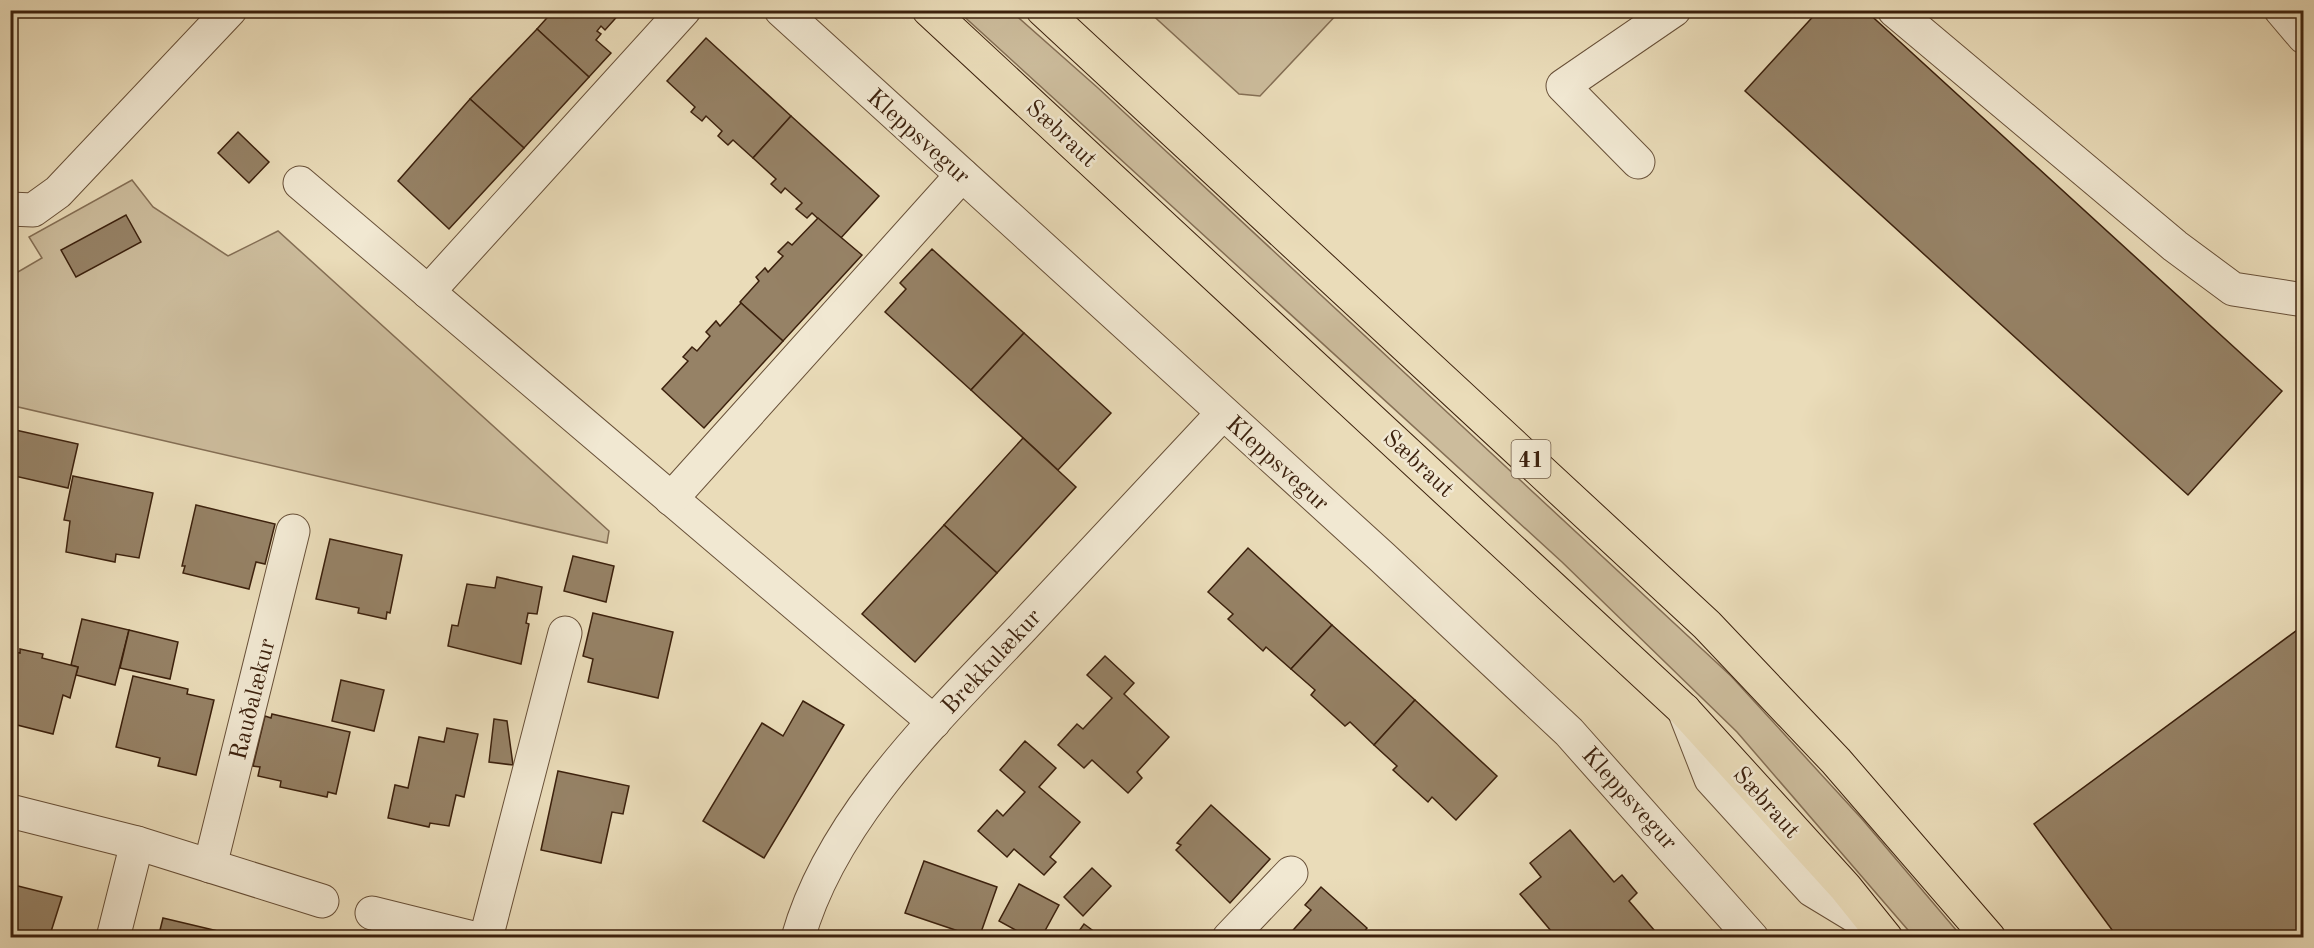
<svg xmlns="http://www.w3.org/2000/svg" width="2314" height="948" font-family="'Old Standard TT',serif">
	<rect width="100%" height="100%" fill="#eadcb9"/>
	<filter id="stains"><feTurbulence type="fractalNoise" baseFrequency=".00333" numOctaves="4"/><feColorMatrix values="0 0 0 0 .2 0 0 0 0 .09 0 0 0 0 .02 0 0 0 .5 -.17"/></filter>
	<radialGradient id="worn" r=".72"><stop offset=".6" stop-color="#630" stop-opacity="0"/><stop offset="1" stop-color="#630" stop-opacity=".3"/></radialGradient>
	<g fill="#ccbc9c" stroke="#846e54" stroke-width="1.5">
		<path d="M1289 10 1297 17 1302 11H1340L1260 96 1239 94 1148 11Z"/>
		<path d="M958 11H1011L1098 88 1731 676 1862 819 1962 937H1914L1737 732 1562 562Z"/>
		<path d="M132 180 153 207 228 256 278 231 609 531 607 543 14 406 11 400V276L42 258 29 237Z"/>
	</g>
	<g fill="#968266" stroke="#3c210d" stroke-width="1.5">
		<path d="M554 10 569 13 571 10H623L605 30 601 26 597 31 601 34 596 40 611 53 589 77 537 29Z"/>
		<path d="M1819 10H1865L2282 391 2188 495 1745 91Z"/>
		<path d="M537 29 589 77 524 148 470 99Z"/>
		<path d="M706 38 791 116 753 158 733 140 728 145 718 136 722 131 706 116 702 121 691 112 695 107 667 81Z"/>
		<path d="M470 99 524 148 449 229 398 181Z"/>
		<path d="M791 116 879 196 840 239 812 213 807 218 796 209 802 203 785 188 781 193 771 184 776 179 753 158Z"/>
		<path d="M238 132 269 162 249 183 218 153Z"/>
		<path d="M126 215 141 242 76 277 61 250Z"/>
		<path d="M818 218 862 255 783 341 740 302 759 281 756 277 765 268 768 272 783 256 778 252 788 242 792 245Z"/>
		<path d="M932 249 1024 333 971 390 885 312 906 289 900 283Z"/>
		<path d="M741 303 783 341 704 428 662 389 688 361 683 357 692 347 697 351 710 336 706 332 716 321 720 326Z"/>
		<path d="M1024 333 1111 413 1058 470 971 390Z"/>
		<path d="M11 429 78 444 68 488 10 475Z"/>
		<path d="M1023 438 1076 487 997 573 944 525Z"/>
		<path d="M73 476 153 493 139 558 116 554 115 562 66 552 70 521 64 520Z"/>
		<path d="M196 505 275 524 265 564 256 562 249 589 183 573 185 566H182Z"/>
		<path d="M944 525 997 573 915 662 862 614Z"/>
		<path d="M330 539 402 555 390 613 387 612 386 619 358 613 359 608 316 599Z"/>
		<path d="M1248 548 1332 625 1291 669 1266 647 1263 651 1228 619 1233 614 1208 592Z"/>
		<path d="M573 556 614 566 606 602 564 591Z"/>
		<path d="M497 577 542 587 537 614 528 613 526 623 529 624 521 664 448 646 452 625 458 626 467 584 495 588Z"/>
		<path d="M593 613 673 632 658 698 588 682 593 659 583 656Z"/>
		<path d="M82 619 129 630 115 685 76 675 78 667 71 665Z"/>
		<path d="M1332 625 1415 700 1374 745 1350 722 1345 726 1311 695 1315 690 1291 669Z"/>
		<path d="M2304 625V938H2118L2034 824Z"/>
		<path d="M129 630 178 642 170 679 120 668Z"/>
		<path d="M20 649 43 654 42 658 78 667 70 698 63 695 53 734 17 725 15 734 10 733V651L20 653Z"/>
		<path d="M1105 656 1134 683 1124 694 1169 737 1137 772 1142 778 1128 793 1092 760 1084 768 1058 745 1077 724 1083 729 1112 698 1087 675Z"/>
		<path d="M133 676 188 689 187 694 214 700 196 775 158 766 160 758 116 747Z"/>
		<path d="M341 680 384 690 374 731 332 721Z"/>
		<path d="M1415 700 1497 776 1456 820 1432 797 1428 802 1393 770 1397 766 1374 745Z"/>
		<path d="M803 701 844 725 764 858 703 821 762 723 783 736Z"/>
		<path d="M272 714 350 732 336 794 328 792 327 797 280 787 281 781 258 776 260 767 253 766 265 716 271 718Z"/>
		<path d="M494 719 507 721 513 765 489 762Z"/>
		<path d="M447 728 478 734 464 797 456 795 449 826 430 823 429 827 388 818 395 785 408 788 419 737 444 742Z"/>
		<path d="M1025 741 1056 768 1039 787 1080 822 1050 857 1056 862 1044 875 1014 849 1007 857 978 831 997 810 1003 816 1025 792 1000 770Z"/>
		<path d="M558 771 629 786 623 814 612 812 601 863 541 850Z"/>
		<path d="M1211 805 1270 859 1230 903 1176 850 1181 845 1177 843Z"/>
		<path d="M1570 830 1614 882 1622 875 1637 893 1629 901 1661 938H1557L1520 894 1541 877 1530 863Z"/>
		<path d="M924 861 997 887 979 938 905 913Z"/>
		<path d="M1092 868 1111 886 1083 916 1064 897Z"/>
		<path d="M10 884 62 897 49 938H10Z"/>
		<path d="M1019 884 1059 905 1041 938H1030L999 921Z"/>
		<path d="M1321 887 1367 928 1359 938H1286L1311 910 1305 905Z"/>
		<path d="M163 918 239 936 238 938H158Z"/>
		<path d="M1084 924 1103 938H1074Z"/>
	</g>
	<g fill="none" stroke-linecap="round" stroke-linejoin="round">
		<g stroke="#685038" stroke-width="35">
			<g id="minor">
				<path d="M781 10 1382 557 1569 732 1752 938"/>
				<path d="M1894 10 2175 246 2233 289 2304 300"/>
				<path d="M2281 10 2304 37"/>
				<path d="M1638 162 1563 86 1674 10"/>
				<path d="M300 183 934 722"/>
				<path d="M10 209 33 210 58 192 230 10"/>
				<path d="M428 292 684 10"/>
				<path d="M671 499 962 175"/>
				<path d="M1684 710 1711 779 1812 890 1878 930"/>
				<path d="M10 811 137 843 322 901"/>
				<path d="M210 866 293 531"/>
				<path d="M372 913 473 938"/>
				<path d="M113 938 137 843"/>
				<path d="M486 938 565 633"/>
				<path d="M798 938C832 817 938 717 1022 628 1089 557 1156 485 1223 413"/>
				<path d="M1229 938 1291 873"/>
			</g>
		</g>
		<g stroke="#3c210d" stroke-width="35">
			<g id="major">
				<path d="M929 10 1684 710 1845 887 1886 938"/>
				<path d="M1043 10 1707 625 1836 761 1989 938"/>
			</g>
		</g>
		<use href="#minor" stroke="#f1e8d2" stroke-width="33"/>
		<use href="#major" stroke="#eadcb9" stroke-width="33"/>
	</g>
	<g text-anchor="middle" stroke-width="5" stroke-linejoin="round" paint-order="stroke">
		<rect fill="#f1e8d2" stroke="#725d48" stroke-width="1.5" x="1511.5" y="440" width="39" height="38" rx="4.5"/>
		<g font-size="22" font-weight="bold" fill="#3c210d">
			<text x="1531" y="467">41</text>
		</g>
		<g font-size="24" fill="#3c210d" stroke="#f1e8d2">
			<text transform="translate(1062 133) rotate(43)" y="8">Sæbraut</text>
			<text transform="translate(919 136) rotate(42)" y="8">Kleppsvegur</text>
			<text transform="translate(1278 463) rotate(42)" y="8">Kleppsvegur</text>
			<text transform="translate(1419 463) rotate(43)" y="8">Sæbraut</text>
			<text transform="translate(991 661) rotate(-47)" y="8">Brekkulækur</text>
			<text transform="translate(252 699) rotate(-76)" y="8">Rauðalækur</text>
			<text transform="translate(1630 798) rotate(48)" y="8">Kleppsvegur</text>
			<text transform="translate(1767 802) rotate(48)" y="8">Sæbraut</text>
		</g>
	</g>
	<rect width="2314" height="948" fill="none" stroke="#eadcb9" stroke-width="36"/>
	<rect x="12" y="12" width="2290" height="924" fill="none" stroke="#3c210d" stroke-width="3"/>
	<rect x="18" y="18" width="2278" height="912" fill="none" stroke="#3c210d" stroke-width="1.5"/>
	<rect width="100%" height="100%" filter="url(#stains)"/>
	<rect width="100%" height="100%" fill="url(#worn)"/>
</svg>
